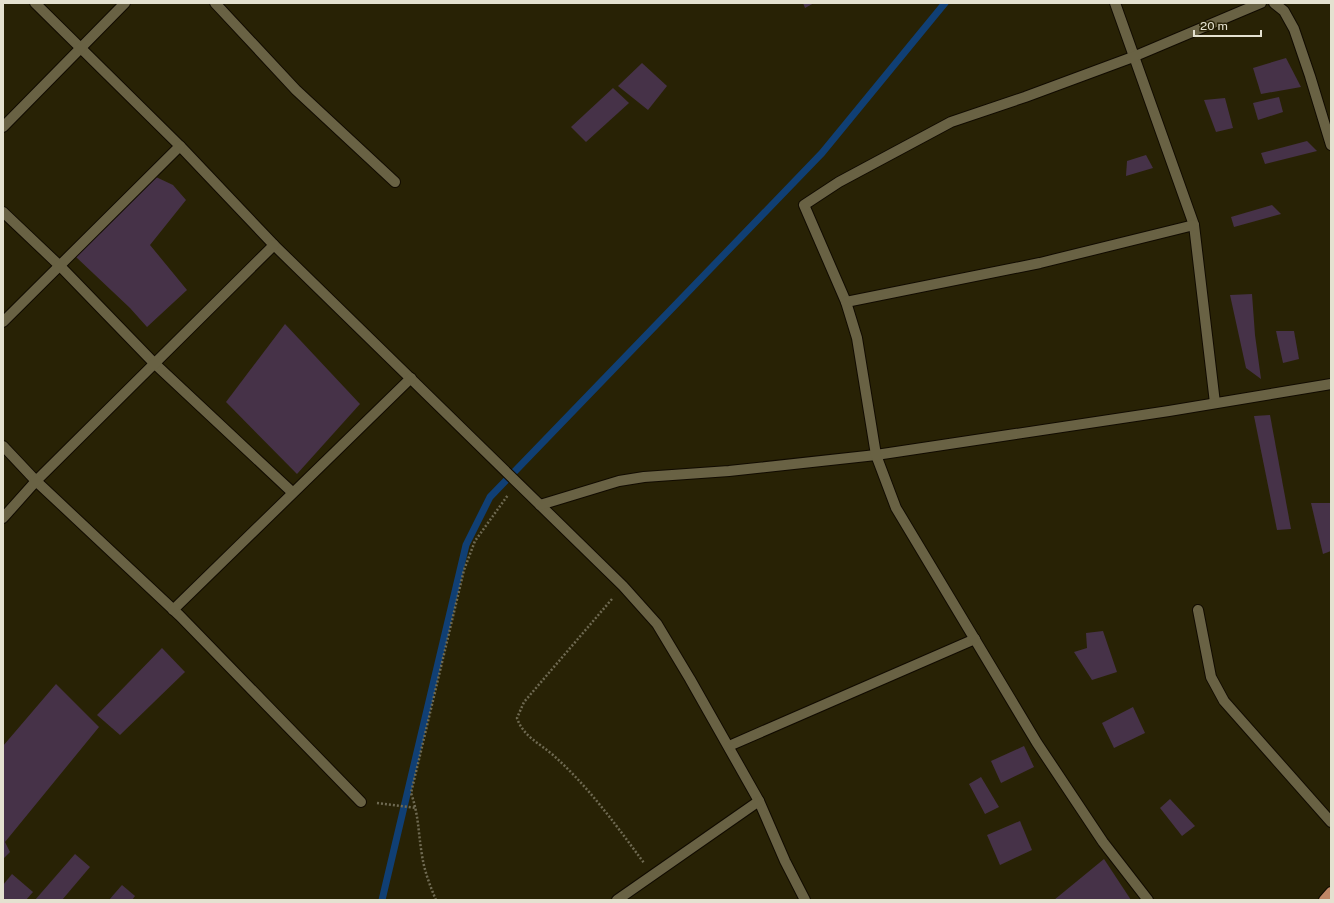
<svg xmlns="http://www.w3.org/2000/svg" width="1334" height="903" font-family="'Public Sans',sans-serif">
	<rect width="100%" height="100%" fill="#282205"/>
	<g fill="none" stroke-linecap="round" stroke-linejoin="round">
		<path stroke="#103f74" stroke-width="7" d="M382 900 466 545 490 497 822 153 945 3"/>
	</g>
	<g fill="#463248">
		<path d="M803 3H814L805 8Z"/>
		<path d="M1286 58 1301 87 1261 94 1253 68Z"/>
		<path d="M642 63 667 86 648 110 618 86Z"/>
		<path d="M613 88 629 103 586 142 571 127Z"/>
		<path d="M1279 97 1283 112 1258 120 1253 103Z"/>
		<path d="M1225 98 1233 128 1216 132 1204 100Z"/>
		<path d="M1307 141 1317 151 1265 164 1261 153Z"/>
		<path d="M1146 155 1153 168 1126 176 1127 161Z"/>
		<path d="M156 177 173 185 186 200 150 245 187 290 147 327 130 308 76 257Z"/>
		<path d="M1272 205 1281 214 1234 227 1231 217Z"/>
		<path d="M1252 294 1255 335 1261 379 1246 368 1230 295Z"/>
		<path d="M285 324 360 404 297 474 226 402Z"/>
		<path d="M1276 331H1294L1299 359 1283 363Z"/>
		<path d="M1270 415 1291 529 1277 530 1254 416Z"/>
		<path d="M1311 503H1331V551L1323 554Z"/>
		<path d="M1103 631 1117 672 1092 680 1074 652 1087 648 1086 633Z"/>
		<path d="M162 648 185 672 120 735 97 715Z"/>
		<path d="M56 684 99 727 5 842 10 852 3 859V746Z"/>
		<path d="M1133 707 1145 733 1114 748 1102 723Z"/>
		<path d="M1024 746 1034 767 1001 783 991 761Z"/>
		<path d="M981 777 999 807 985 814 969 784Z"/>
		<path d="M1170 799 1195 826 1182 836 1160 808Z"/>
		<path d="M1020 821 1032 850 1000 865 987 835Z"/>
		<path d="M75 854 90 867 62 900H35Z"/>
		<path d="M1104 859 1131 900H1054Z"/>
		<path d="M12 874 33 892 26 900H3V885Z"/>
		<path d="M122 885 135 896 132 900H109Z"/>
	</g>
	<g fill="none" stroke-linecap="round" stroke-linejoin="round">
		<g stroke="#110b00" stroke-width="12">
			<g id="minor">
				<path d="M35 3 180 146 274 245 623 586 657 624 690 679 759 801 785 861 805 900"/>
				<path d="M215 3 296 90 395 182"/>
				<path d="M1115 3 1194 225 1215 403"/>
				<path d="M1274 3 1284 11 1294 29 1310 76 1331 145"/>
				<path d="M3 127 125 3"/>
				<path d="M3 212 60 266 154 363 292 492"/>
				<path d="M846 302 804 205 839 182 951 122 1025 97 1133 57 1261 3"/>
				<path d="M3 322 180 146"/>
				<path d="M3 446 36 481 180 616 361 802"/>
				<path d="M540 505 619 481 644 477 729 471 876 455 1169 411 1331 384"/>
				<path d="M3 518 36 481 274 245"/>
				<path d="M173 610 411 378"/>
				<path d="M1198 610 1211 677 1224 701 1331 822"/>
				<path d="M729 746 975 639"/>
				<path d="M617 900 759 801"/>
				<path d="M1148 900 1103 842 1037 743 896 508 876 455 857 338 846 302 1040 263 1194 225"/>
			</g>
		</g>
		<g stroke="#110b00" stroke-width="12">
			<path id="major" d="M1324 900 1331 892"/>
		</g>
		<g stroke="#6f6a52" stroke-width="2.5" stroke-dasharray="2 2" stroke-linecap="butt">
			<path d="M612 599 524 702 517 718C523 736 539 743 553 755 588 786 616 825 644 863"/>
			<path d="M377 803 416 808"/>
			<path d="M436 900C430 886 424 870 422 855 418 832 419 816 411 793L464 570 475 541 508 495"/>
		</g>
		<use href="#minor" stroke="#696244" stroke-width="10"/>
		<use href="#major" stroke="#bf8665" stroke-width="10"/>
	</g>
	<rect width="1334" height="903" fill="none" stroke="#e4e1d0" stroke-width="8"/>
	<path d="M1194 30v6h67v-6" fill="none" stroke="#e4e1d0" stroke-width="2"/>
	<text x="1200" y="30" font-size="12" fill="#e4e1d0" stroke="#282205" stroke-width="3" paint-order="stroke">20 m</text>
</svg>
